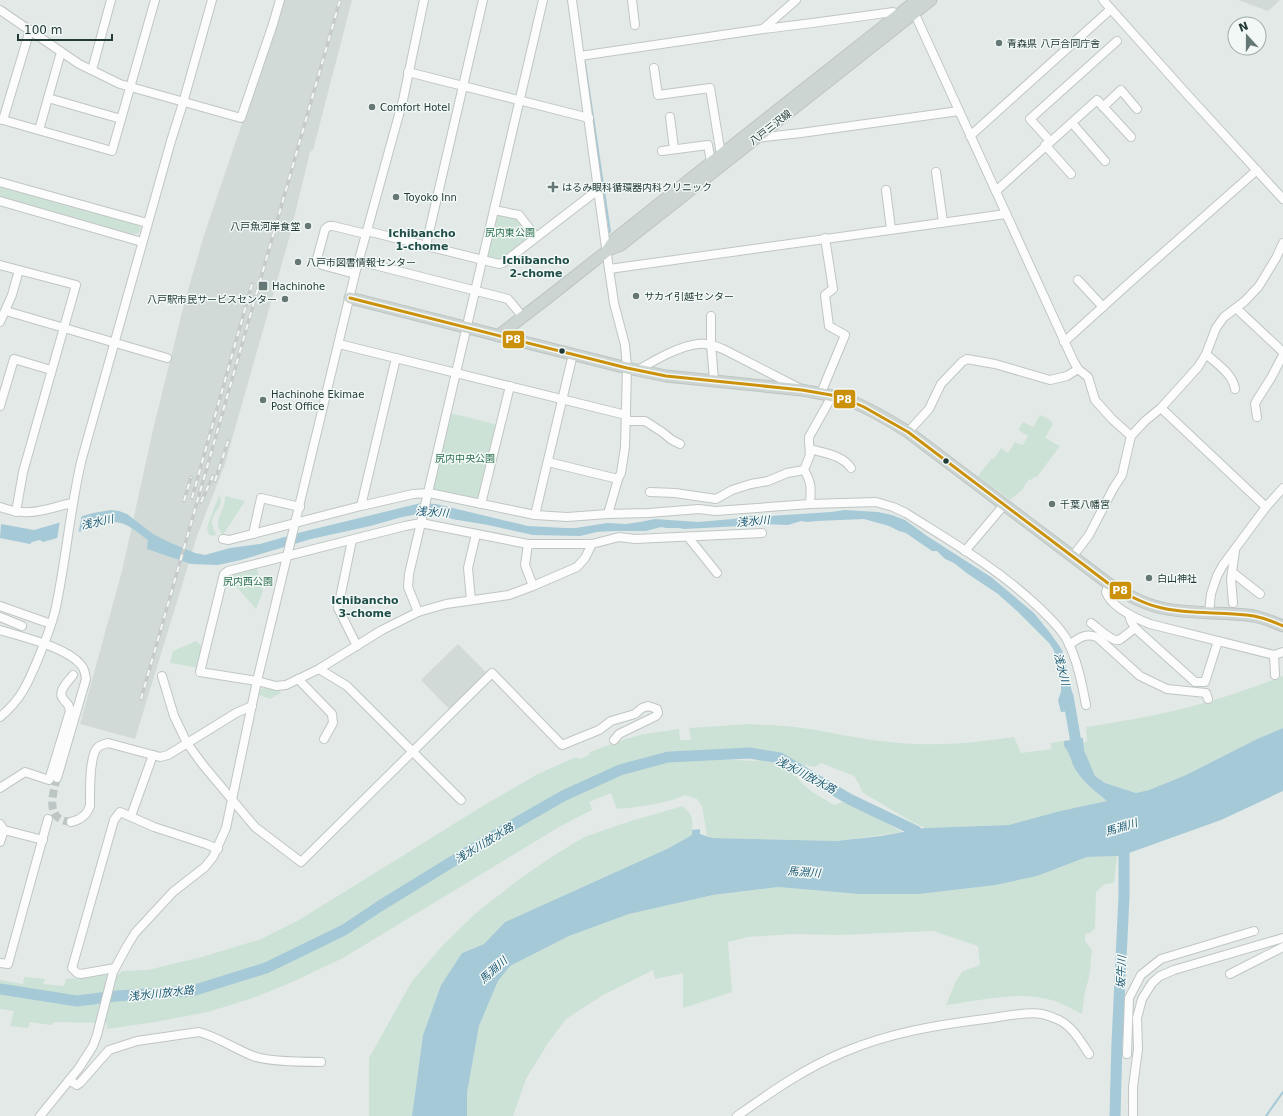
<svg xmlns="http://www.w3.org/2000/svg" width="1283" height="1116" font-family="'DejaVu Sans','Noto Sans JP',sans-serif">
	<rect width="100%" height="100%" fill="#e3e9e7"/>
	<g fill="#d1dad7">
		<path d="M284 0H352L313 150 310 152 290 235 225 464 197 536 135 739 80 724 122 571 153 430 185 300 205 232Z"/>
		<path d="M1238 0H1280L1268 11Z"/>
		<path d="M458 644 488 674 451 711 421 680Z"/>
	</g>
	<g fill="#cde2d6">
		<path d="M0 185 131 223 139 226 141 229 139 233 137 234H128L0 197Z"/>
		<path d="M497 214 518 217 531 237 503 259 500 260 488 257 487 256Z"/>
		<path d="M450 413 498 425 480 502 432 491Z"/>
		<path d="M1040 415 1049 419 1053 424 1045 438 1060 446 1036 478 1035 476 1031 480 1029 479 1022 490 1010 500 978 476 992 458 994 459 1001 448 1008 453 1015 442 1023 445 1028 436 1018 430 1023 422 1033 427Z"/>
		<path d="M219 495C226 506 212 511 212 522 212 527 215 531 216 535L211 536 208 533 207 527Z"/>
		<path d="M225 496 245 501 223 535C210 520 226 512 225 496Z"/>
		<path d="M256 566 263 591 256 609 227 576 228 574Z"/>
		<path d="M196 641 204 648 199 668 170 663 173 651Z"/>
		<path d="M1283 676V728L1257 739 1186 775 1149 790 1136 793 1105 783 1095 776 1084 750 1083 744 1087 741 1086 727C1115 722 1144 718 1173 711 1211 702 1247 690 1283 676Z"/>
		<path d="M264 688 279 690 281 693 270 699 259 695V690Z"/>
		<path d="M749 724C764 725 780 725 795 727 827 731 858 739 890 742 932 747 973 743 1014 737L1021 753 1052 749 1050 743 1064 741V746C1070 754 1069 757 1073 765 1080 779 1095 792 1108 801L1060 811 1010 825 925 828 907 819 862 792 859 784 854 776 821 763 815 767 799 764 776 754 751 750 670 751 661 753 662 762 717 759 754 761 762 760 792 768C800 787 818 795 834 805L842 802 869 813 902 832 836 841 712 838 707 836 702 806 697 799 685 795C666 804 638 807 617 809L611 793 589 802 592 810 559 827 343 958 288 984 253 998 208 1012 155 1022 107 1029V1023L55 1022 51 1025 30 1022 28 1028 10 1026 14 1011 0 1009V980L23 984 24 977 45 979 43 984 64 986 66 979 80 978 104 973 106 975 119 974 122 971 148 970 202 957 261 939 299 920 486 804 538 774 576 757 579 759 588 756 590 752 625 739 644 734 679 729 680 740H691L689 728Z"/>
		<path d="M683 806C695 817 692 821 692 835L669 848 505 922 484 944 462 953 441 985 423 1035 412 1116H369V1058L412 981 444 944 477 912 521 878 553 856 584 837 631 821Z"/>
		<path d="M1117 856 1114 883 1105 884 1096 892 1095 928 1090 933 1085 934V941L1092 950 1089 978 1085 991 1082 1014C1072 1009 1062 1003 1051 1000 1018 990 979 1001 946 1005L956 981 963 971 980 965 978 946 933 931 839 935 794 934 748 937 728 942 732 992 683 1008V973L655 979 653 970 603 995 566 1019 548 1043 526 1079 513 1116H467V1093L479 1026 498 981 510 966 569 936 629 914 713 895 778 887 859 894H919L996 885 1037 876 1087 857Z"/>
	</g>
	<g fill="#a5c9d6">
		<path d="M421 503 436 504 528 526 565 528H576L607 523 626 524 640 522 655 519 698 522 733 519 749 516H770L831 512 845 510 878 512 892 515 905 520 927 536 991 577 1034 613 1051 634 1062 650 1072 692 1073 702 1076 710 1061 712 1058 700 1061 692V672L1059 670 1054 651 1050 644 1017 611 998 594 968 574 954 563 945 559 937 551H932L906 533 899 531 889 526 864 519 817 521 807 522 801 521 788 525 761 524 747 527 741 526 684 529 679 528H666L661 527 646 531H614L597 532 580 536 533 535 488 525 452 519 436 512H430L402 517 370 526 311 539 241 560 218 565 191 564 147 549 148 540C138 533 127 522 114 522L43 542 40 540 32 542 30 544 0 538 1 524 34 530 93 513 111 510 119 511 127 514 153 534 171 543 195 553 205 555 230 548 260 544 302 532Z"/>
		<path d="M1283 728V791L1221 820 1129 853 1117 856 1087 857 1037 876 996 885 919 894H859L778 887 713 895 629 914 569 936 510 966 498 981 479 1026 467 1093V1116H412L423 1035 441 985 462 953 484 944 505 922 669 848 692 835V830L700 829V834L712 838 836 841 881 836 925 828 1009 825 1060 811 1107 801C1095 791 1080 780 1073 765 1070 757 1069 753 1064 746V741L1083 738 1084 750 1095 776 1105 783 1136 793 1149 790 1186 775 1257 739Z"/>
	</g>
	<path fill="#e3e9e7" d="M82 514 78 535 57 540 60 520Z"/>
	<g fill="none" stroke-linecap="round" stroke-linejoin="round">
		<g stroke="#a5c9d6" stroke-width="2">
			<path d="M585 63 610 232"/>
			<path d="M1266 1116 1283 1092"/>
		</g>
		<g stroke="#a5c9d6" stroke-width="11">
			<path d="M1068 696 1078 754"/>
			<path d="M0 989 77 1001 116 996 192 991 266 968 344 930 380 906 502 831 563 796 620 770 668 757 750 753 780 758 849 799 916 831 923 841"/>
			<path d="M1115 1116 1117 1043 1124 896V840"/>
		</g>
		<path stroke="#bcc6c4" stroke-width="8" stroke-dasharray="8 4" stroke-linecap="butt" d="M57 778C52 796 45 820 71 822"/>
		<g stroke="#c0c6c4" stroke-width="10">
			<g id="minor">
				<path d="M572 0 609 269 614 303 625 345 627 368 625 447 621 473 618 479 608 514"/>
				<path d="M632 0 635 25"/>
				<path d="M1103 0 1184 91 1283 199"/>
				<path d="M0 10 79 64 120 84 241 118 273 24 280 0"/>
				<path d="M913 10 1073 360 1078 369 1088 377 1095 400 1112 419 1131 436"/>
				<path d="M763 29C806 24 849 18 893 12L897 15"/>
				<path d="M580 56 763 29 796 0"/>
				<path d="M654 68 658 95 710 88 721 155"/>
				<path d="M92 70 111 0"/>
				<path d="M408 72 589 118"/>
				<path d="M48 98 121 119"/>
				<path d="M1103 107 1121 90 1137 109"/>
				<path d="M670 117 674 149"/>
				<path d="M0 119 3 120 30 30"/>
				<path d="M3 120 112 151 155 0"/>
				<path d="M1072 123 1105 161"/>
				<path d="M39 130 61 52"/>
				<path d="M970 136 1111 9"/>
				<path d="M756 138 801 133 959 111"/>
				<path d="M1050 141 1030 119 1117 41"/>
				<path d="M1045 145 1071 174"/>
				<path d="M662 151 708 145 711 162"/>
				<path d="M936 172 943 222"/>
				<path d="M0 182 147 223"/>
				<path d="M886 190 891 229"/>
				<path d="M996 191 1097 100 1131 137"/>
				<path d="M0 201 142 242"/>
				<path d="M494 210 519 215 536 237"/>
				<path d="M367 231 499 264 503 263 599 189"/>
				<path d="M426 245 483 0"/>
				<path d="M359 261 508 299 523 317"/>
				<path d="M0 265 76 285 23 472 16 512"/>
				<path d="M609 269 1006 214"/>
				<path d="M355 274 322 265 317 259 325 229 329 226H333L366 234"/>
				<path d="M1078 280 1103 307"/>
				<path d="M1236 308 1283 352"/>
				<path d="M6 311 167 358"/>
				<path d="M711 316V344L714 380"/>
				<path d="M0 322 12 295 19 270"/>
				<path d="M1064 342 1128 284 1257 170"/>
				<path d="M339 344 626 415"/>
				<path d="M1206 354C1217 364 1233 374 1235 389"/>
				<path d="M396 358 361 506 413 494 429 493 535 515 567 517 608 514 649 513 699 509 715 511 810 504 876 502 893 507 906 513C950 541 995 567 1033 602 1045 613 1058 625 1066 638 1077 658 1082 684 1086 705"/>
				<path d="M638 370C655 360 679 346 698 344 707 343 715 346 723 349L797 387"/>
				<path d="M821 393 845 335 829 326 825 295 833 289 825 238"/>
				<path d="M0 406 14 359 51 370"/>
				<path d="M1161 408 1266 507"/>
				<path d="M1257 417 1255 404 1257 400 1271 378 1283 355"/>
				<path d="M626 421H645L662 432 672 440 680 444"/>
				<path d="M908 432 929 409 941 384 962 362 967 359 995 364 1050 380 1067 376 1078 369"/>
				<path d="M810 449C824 453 842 455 851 468"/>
				<path d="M548 462 618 479"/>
				<path d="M650 492 675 493 716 499 732 490 751 484 768 481 787 473 804 470"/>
				<path d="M481 504 510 386"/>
				<path d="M810 504C811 489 812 483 804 470L810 455 809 442V437L832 396"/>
				<path d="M0 507C29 518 45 509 72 503"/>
				<path d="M535 515 573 354"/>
				<path d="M253 534 261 498 300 507"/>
				<path d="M688 537 717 573"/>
				<path d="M223 539 229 540 361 506"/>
				<path d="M352 540 338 608 357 646"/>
				<path d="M528 544 525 565 533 586"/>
				<path d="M592 544 585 558 577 567 533 586 509 595 446 604 418 612 382 630 319 669 286 685 276 686 257 681 200 672 224 574 228 571 405 526 421 523 528 544H592L619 537 635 539 762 533"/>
				<path d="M965 551 1004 505"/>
				<path d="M1073 556 1089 535 1113 489 1122 475 1131 436 1145 421 1161 408 1198 367 1206 354 1216 328 1224 317 1245 301 1259 286 1276 258 1283 243"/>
				<path d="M1232 572 1260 594"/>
				<path d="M1109 584 1106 592C1111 607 1135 618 1150 624L1274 655 1283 652"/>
				<path d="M471 600 468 568 476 534"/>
				<path d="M1233 603 1231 579 1235 551"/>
				<path d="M0 606 51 624"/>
				<path d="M418 612 408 587 409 574 543 0"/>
				<path d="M1209 613 1211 594 1217 576 1223 565 1266 507 1283 488"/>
				<path d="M1129 615 1131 621 1135 628 1195 682H1205L1218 641"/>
				<path d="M0 617 22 626"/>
				<path d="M1091 623C1097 627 1112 642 1119 640 1124 637 1130 632 1135 628"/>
				<path d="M0 630C22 637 67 647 81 665 85 669 85 674 86 679L57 778"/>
				<path d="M1069 645C1079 638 1084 633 1097 637L1140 676 1167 689 1206 693 1208 699"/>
				<path d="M1274 655 1275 675"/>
				<path d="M319 669 347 686 461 800"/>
				<path d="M162 676 174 716 187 743 203 765 255 827 301 862 492 673 562 745 599 730 611 721 635 714 642 708 648 706 657 709 658 713 656 716 619 734 614 740"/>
				<path d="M298 679 332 714 333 723 324 739"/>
				<path d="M0 717C21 700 28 683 38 659 45 642 52 625 56 607 66 559 70 510 81 462L171 141 183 103 212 0"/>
				<path d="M0 788 25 772 49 780 70 711C70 705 67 704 64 700 56 692 68 682 73 675"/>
				<path d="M131 816 153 755"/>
				<path d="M71 822C80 820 87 815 90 806 90 792 89 758 97 748 100 745 104 744 108 743L160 757 168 755 236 713 252 706"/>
				<path d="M0 824 4 830 43 840"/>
				<path d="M0 842 4 830"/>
				<path d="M0 963 8 964 48 819"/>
				<path d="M115 968 81 974 77 973 72 968 114 820 120 812 154 827 206 844 218 849"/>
				<path d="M1230 974 1283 947"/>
				<path d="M1127 1054 1129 998 1141 975 1161 959 1254 931"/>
				<path d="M69 1080 77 1085 80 1083 109 1050 137 1041 199 1032C218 1037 235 1049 253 1056 268 1062 304 1062 321 1062"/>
				<path d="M40 1116 79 1068 93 1046 97 1035 113 972 127 946 135 933 173 892 205 867 213 857 226 828 257 681 355 274 403 100 424 0"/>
				<path d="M737 1116C771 1092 805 1068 844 1052 889 1033 936 1025 985 1019 1001 1017 1027 1011 1042 1014 1047 1015 1054 1018 1059 1020 1073 1027 1081 1042 1089 1054"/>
				<path d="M1133 1116V1087L1138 1049 1137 1018 1142 999 1152 983 1160 976 1174 970 1283 938"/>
			</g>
		</g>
		<g stroke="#bcc5c3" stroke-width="13">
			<g id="major">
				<path d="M608 250 621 245 931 0"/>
				<path d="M350 298 627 368 666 376 802 390C817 393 833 395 848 400 869 408 889 420 908 432L1109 584C1126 594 1143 604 1162 608 1192 615 1224 611 1254 616 1264 618 1273 622 1283 626"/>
				<path d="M498 336 550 296 607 251 616 238 675 191 917 0"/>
			</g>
		</g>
		<use href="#minor" stroke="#fbfcfb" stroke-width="8"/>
		<use href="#major" stroke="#cdd5d3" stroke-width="11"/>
		<g stroke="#c7caca" stroke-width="3.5">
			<g id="rail">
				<path d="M215 481 228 441"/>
				<path d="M192 498 252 284"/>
				<path d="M184 501 191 477"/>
				<path d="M201 502 213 476"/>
				<path d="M141 699 340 0"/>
			</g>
		</g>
		<use href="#rail" stroke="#f2f8f6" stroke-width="2" stroke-dasharray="6" stroke-linecap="butt"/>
		<g stroke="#f2f8f6" stroke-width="6">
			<path id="bus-1" d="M350 298 627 368 666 376 802 390 831 395 848 400 864 407 908 432 1109 584C1126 594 1143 604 1162 608 1192 615 1224 611 1254 616 1264 618 1274 622 1283 626"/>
		</g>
		<use href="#bus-1" stroke="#cc910b" stroke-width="3"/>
	</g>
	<g fill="#667875" stroke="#f2f8f6" stroke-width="1.5">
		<circle cx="999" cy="43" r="4"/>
		<circle cx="372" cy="107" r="4"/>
		<path d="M551 181h4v4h4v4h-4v4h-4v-4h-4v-4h4z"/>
		<circle cx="396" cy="197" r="4"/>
		<circle cx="308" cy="226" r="4"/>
		<circle cx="298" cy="262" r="4"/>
		<rect x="258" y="281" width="10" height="10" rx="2"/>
		<circle cx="636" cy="296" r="4"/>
		<circle cx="285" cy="299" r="4"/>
		<circle cx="263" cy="400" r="4"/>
		<circle cx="1052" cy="504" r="4"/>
		<circle cx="1149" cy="578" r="4"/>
	</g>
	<g fill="#223b38" stroke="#f2f8f6" stroke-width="1.5">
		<circle cx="562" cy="351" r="3.5"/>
		<circle cx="946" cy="461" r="3.5"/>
	</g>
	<g text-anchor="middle" stroke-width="3" stroke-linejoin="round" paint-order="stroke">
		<g font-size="10" fill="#223b38" stroke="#f2f8f6" text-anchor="start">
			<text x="1007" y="47">青森県 八戸合同庁舎</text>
			<text x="380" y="111">Comfort Hotel</text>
			<text x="562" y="191">はるみ眼科循環器内科クリニック</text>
			<text x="404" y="201">Toyoko Inn</text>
			<text x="300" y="230" text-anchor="end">八戸魚河岸食堂</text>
			<text x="306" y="266">八戸市図書情報センター</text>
			<text x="272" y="290">Hachinohe</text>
			<text x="644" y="300">サカイ引越センター</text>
			<text x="277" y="303" text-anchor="end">八戸駅市民サービスセンター</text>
			<text x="271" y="398">Hachinohe Ekimae<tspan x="271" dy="12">Post Office</tspan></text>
			<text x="1060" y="508">千葉八幡宮</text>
			<text x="1157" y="582">白山神社</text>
		</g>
		<g font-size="10" fill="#223b38" stroke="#f2f8f6">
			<text transform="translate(770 127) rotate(-38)" y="4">八戸三沢線</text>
		</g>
		<g font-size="10" fill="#2e7150" stroke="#f2f8f6">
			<text x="510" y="236">尻内東公園</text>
			<text x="465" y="462">尻内中央公園</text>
			<text x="248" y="585">尻内西公園</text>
		</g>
		<g font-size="11" font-weight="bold" fill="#1f4d48" stroke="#f2f8f6">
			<text x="422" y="237">Ichibancho<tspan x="422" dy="13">1-chome</tspan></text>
			<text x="536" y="264">Ichibancho<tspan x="536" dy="13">2-chome</tspan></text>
			<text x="365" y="604">Ichibancho<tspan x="365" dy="13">3-chome</tspan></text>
		</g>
		<g font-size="11" font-style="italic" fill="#1e5b75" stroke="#f2f8f6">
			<text transform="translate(432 512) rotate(4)" y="4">浅水川</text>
			<text transform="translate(753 521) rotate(-4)" y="4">浅水川</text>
			<text transform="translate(97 522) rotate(-12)" y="4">浅水川</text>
			<text transform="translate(1062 669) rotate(76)" y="4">浅水川</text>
			<text transform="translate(806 775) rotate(28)" y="4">浅水川放水路</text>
			<text transform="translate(1121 827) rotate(-17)" y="4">馬淵川</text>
			<text transform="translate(484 843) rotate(-31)" y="4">浅水川放水路</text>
			<text transform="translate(804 872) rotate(4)" y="4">馬淵川</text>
			<text transform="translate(493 970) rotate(-42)" y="4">馬淵川</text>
			<text transform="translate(1121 972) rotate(-88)" y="4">坂牛川</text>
			<text transform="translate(161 993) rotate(-6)" y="4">浅水川放水路</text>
		</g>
	</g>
	<g stroke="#f2f8f6" stroke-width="1.5">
		<rect x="502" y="330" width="23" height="19" rx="4" fill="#cc910b"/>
		<rect x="833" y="389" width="23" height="20" rx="4" fill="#cc910b"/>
		<rect x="1109" y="581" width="23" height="19" rx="4" fill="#cc910b"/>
	</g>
	<g font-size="11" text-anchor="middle" font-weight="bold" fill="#fff">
		<text x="513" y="343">P8</text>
		<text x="844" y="403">P8</text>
		<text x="1120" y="594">P8</text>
	</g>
	<g transform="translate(1247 36) rotate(339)"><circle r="19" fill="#f2f8f6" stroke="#9facaa"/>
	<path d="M0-3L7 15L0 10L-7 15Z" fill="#667875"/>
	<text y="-6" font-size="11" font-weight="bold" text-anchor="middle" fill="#223b38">N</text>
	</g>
	<path d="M18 34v6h94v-6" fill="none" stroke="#223b38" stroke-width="2"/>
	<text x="24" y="34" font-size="12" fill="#223b38" stroke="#f2f8f6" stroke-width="3" paint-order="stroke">100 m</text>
</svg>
